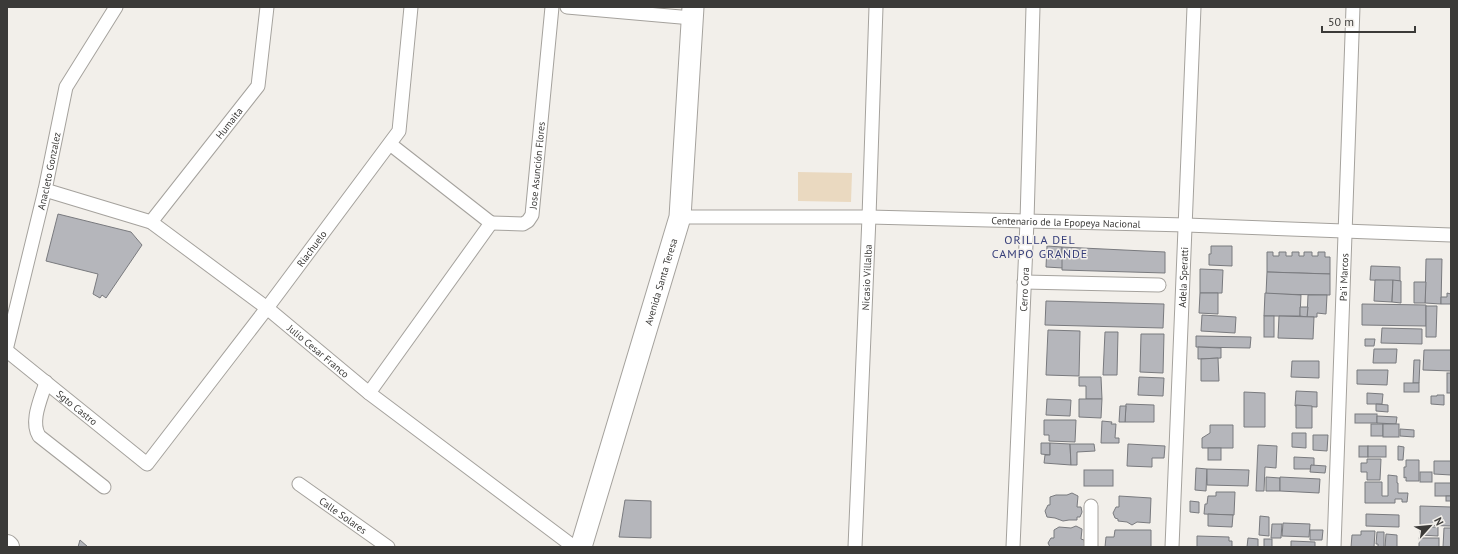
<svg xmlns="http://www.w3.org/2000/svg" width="1458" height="554" font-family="'PT Sans',sans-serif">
	<rect width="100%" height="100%" fill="#f2efea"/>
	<path fill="#ead9c0" d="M798 172 852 173 851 202 798 201Z"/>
	<g fill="#b5b6bb" stroke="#797a7e">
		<path d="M58 214 131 232 142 245 106 298 102 295 100 298 93 294 98 274 46 261Z"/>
		<path d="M1047 246 1062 247 1063 268 1046 267Z"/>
		<path d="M1211 246H1232V266L1209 265V254H1211Z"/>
		<path d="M1062 247 1165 252V273L1062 270Z"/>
		<path d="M1267 252H1273V256H1279V252H1286V256H1292V252H1299V256H1304V252H1312V256H1318V252H1325V257H1330V274L1267 272Z"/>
		<path d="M1426 259H1442L1441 304 1425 303Z"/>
		<path d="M1371 266 1400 267V281L1370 280Z"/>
		<path d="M1200 269 1223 270 1222 293H1200Z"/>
		<path d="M1267 272 1330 274V295L1266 294Z"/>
		<path d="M1375 280H1393L1392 302 1374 301Z"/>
		<path d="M1393 280 1401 281V303L1392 302Z"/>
		<path d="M1414 282H1426L1425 303H1414Z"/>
		<path d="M1200 293H1218V314L1199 313Z"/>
		<path d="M1265 293 1301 295 1300 316H1264Z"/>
		<path d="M1447 293 1451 294V304H1441V297H1447Z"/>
		<path d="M1308 295H1327L1326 314 1317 313V317H1307Z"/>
		<path d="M1046 301 1164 304 1163 328 1045 325Z"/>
		<path d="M1362 304 1426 305V326L1362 325Z"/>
		<path d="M1426 306H1437L1436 337H1426Z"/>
		<path d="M1300 307H1308L1307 317 1300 316Z"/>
		<path d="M1202 315 1236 317 1235 333 1201 331Z"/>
		<rect x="1264" y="316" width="10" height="21"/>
		<path d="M1279 316 1314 317 1313 339 1278 338Z"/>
		<path d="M1382 328 1422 329V344L1381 343Z"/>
		<path d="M1048 330 1080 331 1079 376 1046 375Z"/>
		<path d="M1105 332H1118L1117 375H1103Z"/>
		<path d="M1141 334H1164L1163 373 1140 372Z"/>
		<path d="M1196 336 1251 337 1250 348 1196 347Z"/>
		<path d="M1365 339H1375L1374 346H1365Z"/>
		<path d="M1198 347 1221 348V358L1198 359Z"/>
		<path d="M1374 349H1397L1396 363H1373Z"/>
		<path d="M1424 350H1451V371L1423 370Z"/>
		<path d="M1218 358 1219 381H1201V359Z"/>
		<path d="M1414 360H1420L1419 383H1413Z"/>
		<path d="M1292 361H1319V378L1291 377Z"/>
		<path d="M1357 370H1388L1387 385 1357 384Z"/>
		<rect x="1447" y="373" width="4" height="20"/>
		<path d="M1079 377H1101L1102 399H1086V386H1079Z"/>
		<path d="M1139 377 1164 378 1163 396 1138 395Z"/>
		<rect x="1404" y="383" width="15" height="9"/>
		<path d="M1296 391 1317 392V407L1295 406Z"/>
		<path d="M1244 392 1265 393V427H1244Z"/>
		<path d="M1367 393 1383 394 1382 404H1367Z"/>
		<path d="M1437 395H1444V405L1431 404V396H1437Z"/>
		<path d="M1047 399 1071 400 1070 416 1046 415Z"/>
		<path d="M1079 399H1102L1101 418 1079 417Z"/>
		<path d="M1126 404 1154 405V422H1125Z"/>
		<path d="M1376 404 1388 405V412L1376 411Z"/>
		<path d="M1296 405 1312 406V428H1296Z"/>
		<path d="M1120 406H1126L1125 422H1119Z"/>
		<rect x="1355" y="414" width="22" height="9"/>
		<path d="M1377 416 1397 417 1396 424 1377 423Z"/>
		<path d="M1044 420H1076L1075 442 1049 441V435H1044Z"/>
		<path d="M1102 421 1112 422 1111 424H1116L1115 438H1119V443H1101Z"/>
		<rect x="1371" y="424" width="12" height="12"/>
		<rect x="1383" y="424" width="16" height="13"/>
		<path d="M1210 425H1233V448H1202V438L1210 433Z"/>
		<path d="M1400 429 1414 430V437L1400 436Z"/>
		<path d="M1292 433H1306V448L1292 447Z"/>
		<path d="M1313 435H1328L1327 451 1313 450Z"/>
		<path d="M1041 443H1050V455L1041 454Z"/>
		<path d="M1050 443 1070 444 1071 465 1044 463 1045 455H1050Z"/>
		<path d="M1070 444H1094L1095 451 1077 452V465H1071Z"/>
		<path d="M1128 444 1165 446 1164 458H1152V467L1127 466Z"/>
		<path d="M1258 445 1277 446 1276 468 1265 467 1264 491H1256Z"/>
		<rect x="1359" y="446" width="9" height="11"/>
		<rect x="1368" y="446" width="18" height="11"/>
		<path d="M1398 446 1404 447 1403 460H1398Z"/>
		<rect x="1208" y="448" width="13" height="12"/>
		<path d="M1294 457 1314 458V466L1311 465V469H1294Z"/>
		<path d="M1367 459H1381L1380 480H1367V472H1361V463H1367Z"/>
		<path d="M1406 460H1419V481H1406V477L1404 478V467H1406Z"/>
		<path d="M1434 461H1451V475L1434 474Z"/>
		<path d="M1311 465 1326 466 1325 473 1310 472Z"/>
		<path d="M1196 468 1207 469 1206 491 1195 490Z"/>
		<path d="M1207 469 1249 470 1248 486 1207 485Z"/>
		<rect x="1084" y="470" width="29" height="16"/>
		<rect x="1420" y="472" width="12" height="10"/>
		<path d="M1388 475 1397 476V483H1398V493H1408L1407 502H1402V499H1395V503H1365V482H1382V496H1388Z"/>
		<path d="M1266 477 1280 478V491H1266Z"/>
		<path d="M1280 477 1320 479 1319 493 1280 491Z"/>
		<rect x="1435" y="483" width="16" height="13"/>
		<path d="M1216 492H1235L1234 515 1204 514 1205 504H1207L1208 496H1216Z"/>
		<path d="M1072 493 1078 496 1077 507H1081L1082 512 1080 517H1077V520H1069L1063 521 1055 518 1047 517 1045 511 1048 505H1050V497L1056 495H1067Z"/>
		<path d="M1119 496 1151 498 1150 523 1137 522 1132 525 1127 522 1118 521V519L1115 518 1113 513 1116 507H1119Z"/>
		<rect x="1446" y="496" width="5" height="5"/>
		<path d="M625 500 651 501V538L619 537Z"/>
		<path d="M1190 501 1199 502V513L1190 512Z"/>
		<path d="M1420 506 1451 507V526L1420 525Z"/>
		<path d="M1208 514 1233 515 1232 527 1208 526Z"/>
		<path d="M1366 514 1399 515V527L1366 526Z"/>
		<path d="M1260 516 1269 517V536L1259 535Z"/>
		<path d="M1283 523 1310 524 1309 537 1282 536Z"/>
		<path d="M1272 524H1282L1281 538H1271Z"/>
		<path d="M1076 526 1082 529 1081 539 1084 540 1085 547H1050L1048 543 1051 538H1054V530L1059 527 1071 528Z"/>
		<path d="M1420 527H1438V536L1420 535Z"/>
		<path d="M1444 528H1451V547H1443Z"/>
		<path d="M1115 530H1151V547H1105L1106 537H1114Z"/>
		<path d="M1310 530H1323L1322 540H1310Z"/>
		<path d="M1361 531H1375L1374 547H1351L1352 535H1361Z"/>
		<path d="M1377 532H1384V547H1378V544H1376Z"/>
		<path d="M1386 534 1397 535V547H1385Z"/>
		<path d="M1197 536 1229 537V541H1232V547H1197Z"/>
		<path d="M1248 538 1258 539V547H1247Z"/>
		<rect x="1419" y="538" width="20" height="9"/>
		<rect x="1264" y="539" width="8" height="8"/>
		<path d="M80 540 88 547H78Z"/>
		<path d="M1291 541 1315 542V547H1291Z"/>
	</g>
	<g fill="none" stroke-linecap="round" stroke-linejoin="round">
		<g stroke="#a5a29d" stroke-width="15">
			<g id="street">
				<path d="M567 7 692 18"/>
				<path d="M390 144 491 223"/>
				<path id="s1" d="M45 190 151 222 267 308 369 393 574 547"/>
				<path id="s2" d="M680 217H869L1186 225 1451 235"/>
				<path id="s3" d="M151 222 258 86 267 7"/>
				<path id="s4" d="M491 223 523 224 528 221 532 215 552 7"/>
				<path d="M1024 282 1159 285"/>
				<path id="s5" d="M7 346 45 190 66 87 116 7"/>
				<path id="s6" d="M7 351 147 464 267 308 399 131 411 7"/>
				<path d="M46 382C41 399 30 421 39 436L104 487"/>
				<path d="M369 393 491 223"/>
				<path id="s7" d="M299 484 388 547"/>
				<path d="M1091 506V547"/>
				<path id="s8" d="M855 547 869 217 876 7"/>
				<path id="s9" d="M1013 547 1027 221 1033 7"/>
				<path id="s10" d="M1172 547 1194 7"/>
				<path id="s11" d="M1334 547 1353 7"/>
			</g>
		</g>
		<g stroke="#a5a29d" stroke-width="23">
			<g id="primary">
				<path id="s12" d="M581 547 680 217 693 7"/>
			</g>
		</g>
		<g stroke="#a5a29d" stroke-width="24">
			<path id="highway" d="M7 546 8 547"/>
		</g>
		<use href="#street" stroke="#fff" stroke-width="13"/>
		<use href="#primary" stroke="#fff" stroke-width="21"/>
		<use href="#highway" stroke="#fff" stroke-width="22"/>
	</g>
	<g text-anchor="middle" stroke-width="3" stroke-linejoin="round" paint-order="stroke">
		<g font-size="10" fill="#3b3a38" stroke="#f2efea">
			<text dy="4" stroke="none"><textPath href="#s3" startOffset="126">Humaita</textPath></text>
			<text dy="4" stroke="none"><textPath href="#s4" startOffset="95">Jose Asunción Flores</textPath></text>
			<text dy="4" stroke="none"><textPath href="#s5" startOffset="180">Anacleto Gonzalez</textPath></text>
			<text dy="4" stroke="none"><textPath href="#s2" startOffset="386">Centenario de la Epopeya Nacional</textPath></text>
			<text dy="4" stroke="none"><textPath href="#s6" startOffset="451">Riachuelo</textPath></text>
			<text dy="4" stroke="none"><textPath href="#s8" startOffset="270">Nicasio Villalba</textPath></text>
			<text dy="4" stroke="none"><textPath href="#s10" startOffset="270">Adela Speratti</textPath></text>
			<text dy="4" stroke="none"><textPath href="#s11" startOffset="270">Pa'i Marcos</textPath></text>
			<text dy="4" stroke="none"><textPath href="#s12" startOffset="277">Avenida Santa Teresa</textPath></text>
			<text dy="4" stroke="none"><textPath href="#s9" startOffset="258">Cerro Cora</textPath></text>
			<text dy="4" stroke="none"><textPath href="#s1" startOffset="322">Julio Cesar Franco</textPath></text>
			<text dy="4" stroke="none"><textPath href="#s6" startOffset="90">Sgto Castro</textPath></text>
			<text dy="4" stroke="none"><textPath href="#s7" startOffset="54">Calle Solares</textPath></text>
		</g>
		<g font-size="12" letter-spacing="1" fill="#363e79" stroke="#f2efea">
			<text x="1040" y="244">ORILLA DEL<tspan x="1040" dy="14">CAMPO GRANDE</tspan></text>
		</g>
	</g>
	<rect width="1458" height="554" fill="none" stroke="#3b3a38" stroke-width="16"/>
	<g transform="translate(1430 526) rotate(63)" stroke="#f2efea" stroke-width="3" paint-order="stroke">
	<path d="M0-3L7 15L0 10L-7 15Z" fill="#3b3a38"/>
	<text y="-6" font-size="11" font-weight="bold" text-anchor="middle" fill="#3b3a38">N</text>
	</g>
	<path d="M1322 26v6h93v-6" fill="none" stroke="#3b3a38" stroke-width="2"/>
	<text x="1328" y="26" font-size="12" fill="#3b3a38" stroke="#f2efea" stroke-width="3" paint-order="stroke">50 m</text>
</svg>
